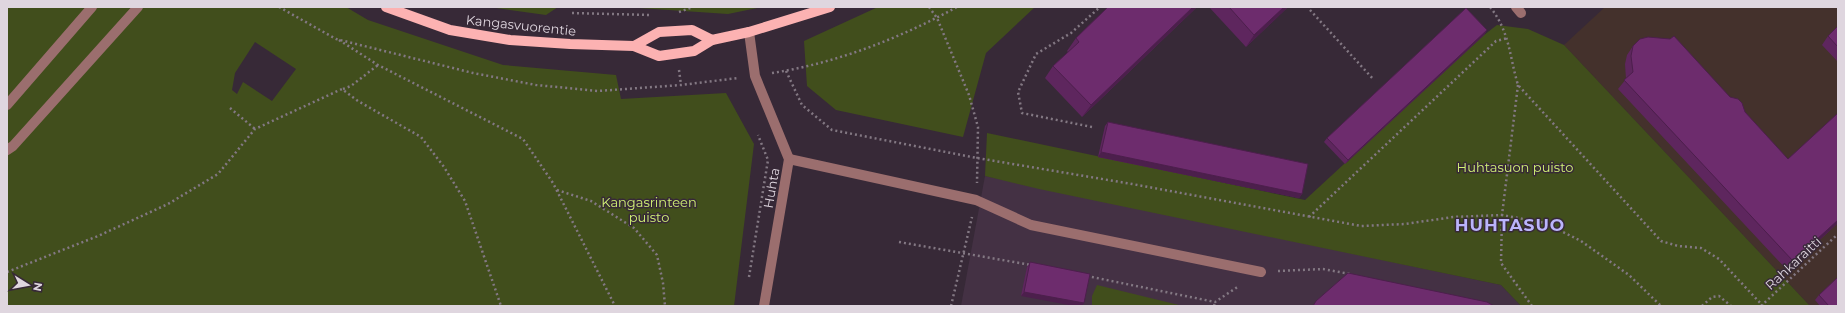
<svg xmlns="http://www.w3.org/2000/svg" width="1845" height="313" font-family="Montserrat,sans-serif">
	<rect width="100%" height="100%" fill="#372937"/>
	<path fill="#44312c" d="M1605 7H1838V306H1810L1564 45Z"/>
	<path fill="#443144" d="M985 176 1501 285 1521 306H961Z"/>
	<g fill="#414e1c" fill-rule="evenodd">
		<path d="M7 7H346L368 20 503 65 616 75 621 99 726 93 754 144 734 306H518L517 302 518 306H7ZM255 42 296 69 272 101 243 82 237 94 232 90 235 73Z"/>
		<path d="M489 7H558L546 15Z"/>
		<path d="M624 7H762L728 14Z"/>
		<path d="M878 7H1035L986 53 963 137 836 110 807 86 804 41Z"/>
		<path d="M1497 25 1528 29 1564 45 1810 306H1521L1501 285 1039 189 985 176 987 133 1305 200 1484 35Z"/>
		<path d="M1097 285 1183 306H1092V296Z"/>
	</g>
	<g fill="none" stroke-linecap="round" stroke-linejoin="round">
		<g stroke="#837883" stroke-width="2.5" stroke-dasharray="2 3" stroke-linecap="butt">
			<path d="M279 7 336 39 473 73 536 85 598 91 681 85 738 78"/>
			<path d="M929 7 937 18 969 95 978 127 977 183"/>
			<path d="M1490 7C1510 32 1509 55 1518 85L1661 241 1678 246 1701 248 1719 259 1763 306"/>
			<path d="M1310 10 1374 80"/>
			<path d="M679 12 693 7"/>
			<path d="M572 13 651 15"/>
			<path d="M339 40 378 65 523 139 553 183 615 306"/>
			<path d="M679 70 681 85"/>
			<path d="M786 71 802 105 832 130 977 158 1132 184 1361 226 1405 224 1453 217 1502 215 1545 223 1581 241 1629 275 1661 306"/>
			<path d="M772 73C837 63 900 38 957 7"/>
			<path d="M1518 85 1502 215 1501 263 1532 306"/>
			<path d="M343 89 351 86 378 65"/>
			<path d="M230 108 255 129"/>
			<path d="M1092 127 1022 113 1018 92 1036 54 1071 33 1100 7"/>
			<path d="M557 190 591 201 634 228 657 255 663 283 665 306"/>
			<path d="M1309 217 1496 41 1508 38"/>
			<path d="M899 242 1031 265"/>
			<path d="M1278 271 1323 269 1350 274"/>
			<path d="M7 272 98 236 168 204 218 174 255 129 342 89 358 101 421 137 444 167 465 201 501 306"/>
			<path d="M1087 276 1215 302 1239 286"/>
			<path d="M749 277 768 160 758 135"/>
			<path d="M951 306 972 217"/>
			<path d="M1214 306 1215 302"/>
			<path d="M1702 306 1712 297 1719 296 1731 306"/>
			<path d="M1761 306 1838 234"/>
		</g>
		<g stroke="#9b6e6e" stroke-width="10">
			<path d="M1516 7 1521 13"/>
			<path d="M749 32 755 76 789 159 764 306"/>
			<path d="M7 105 92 7"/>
			<path d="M7 150 13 146 138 7"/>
			<path d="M789 159 976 200 1031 225 1261 272"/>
		</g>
		<g stroke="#fcb2b2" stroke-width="10">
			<path d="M386 7 450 30 510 40 570 44 634 46 659 56 694 51 712 40 749 32 830 7"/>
			<path d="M634 46 659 32 692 30 712 40"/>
		</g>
	</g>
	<g fill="#5e265e">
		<path d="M1108 7H1197L1082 117 1045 78 1053 66 1068 52 1067 51 1076 38Z"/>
		<path d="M1209 7H1288L1246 47Z"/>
		<path d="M1838 26V62L1822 45 1828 36Z"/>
		<path d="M1487 30 1484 35 1345 164 1324 142 1327 138Z"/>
		<path d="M1633 46 1730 97 1745 112 1838 223 1787 270 1618 89 1626 79 1625 64 1627 55Z"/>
		<path d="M1108 122 1302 194 1299 198 1098 157 1105 126Z"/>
		<path d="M1030 262 1090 274 1021 296 1027 267Z"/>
		<path d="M1819 295 1838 306H1820L1815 300Z"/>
	</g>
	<g fill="#4c1f4c">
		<path d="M1193 7H1197L1082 117 1091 105Z"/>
		<path d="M1284 7H1288L1246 47 1254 35Z"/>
		<path d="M1487 30 1484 35 1345 164 1348 160Z"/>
		<path d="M1101 152 1302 194 1299 198 1098 157Z"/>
		<path d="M1838 220V223L1787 270 1793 261Z"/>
		<path d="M1024 292 1084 303 1082 306H1074L1021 296Z"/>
	</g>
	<g fill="#6d2c6d" stroke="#4c1f4c">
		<path d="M1108 7H1193L1091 105 1053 66 1079 42 1076 38Z"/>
		<path d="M1229 7H1284L1254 35Z"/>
		<path d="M1466 8 1487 30 1348 160 1327 138Z"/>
		<path d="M1838 26V47L1828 36Z"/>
		<path d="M1674 36 1730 97 1738 99 1742 103 1745 112 1788 159 1838 113V220L1793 261 1624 80 1633 72 1631 56 1633 46 1640 39 1648 37 1670 39Z"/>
		<path d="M1108 122 1308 164 1302 194 1101 152Z"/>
		<path d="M1030 262 1090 274 1084 303 1024 292Z"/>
		<path d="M1348 273 1487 302 1494 306H1313L1316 301Z"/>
		<path d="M1838 277V306H1829L1819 295Z"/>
	</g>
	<g text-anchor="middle" stroke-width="3" stroke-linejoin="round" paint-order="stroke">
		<g font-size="13" fill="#dfd6df" stroke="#372937">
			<text transform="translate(521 25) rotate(6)" y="5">Kangasvuorentie</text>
			<text transform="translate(771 188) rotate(-80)" y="5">Huhta</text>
			<text transform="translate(1793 263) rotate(-43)" y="5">Rahkaraitti</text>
		</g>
		<g font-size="13" fill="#d2f375" stroke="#372937">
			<text x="1515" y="172">Huhtasuon puisto</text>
			<text x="649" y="207">Kangasrinteen<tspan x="649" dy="15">puisto</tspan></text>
		</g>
		<g font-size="17" font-weight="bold" letter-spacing="1" fill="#bbb4fb" stroke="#372937">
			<text x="1510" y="231">HUHTASUO</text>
		</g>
	</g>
	<rect width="1845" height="313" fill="none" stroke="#dfd6df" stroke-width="16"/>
	<g transform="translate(28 285) rotate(101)" stroke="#372937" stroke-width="3" paint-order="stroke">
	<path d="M0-3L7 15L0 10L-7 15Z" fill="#dfd6df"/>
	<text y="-6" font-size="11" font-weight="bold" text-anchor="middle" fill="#dfd6df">N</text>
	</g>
</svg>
